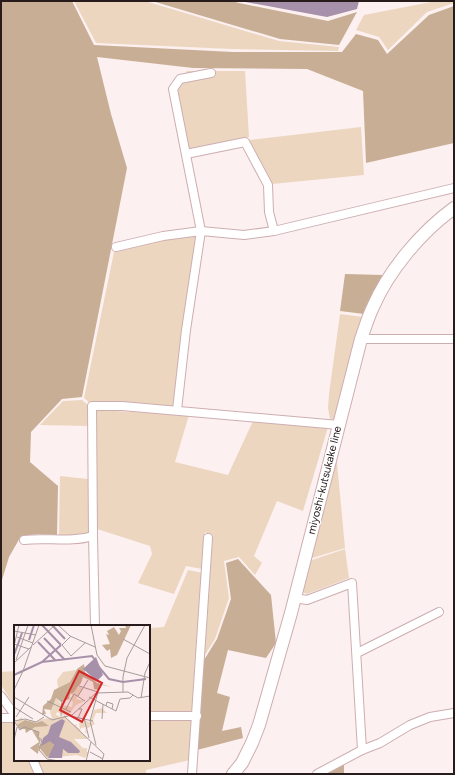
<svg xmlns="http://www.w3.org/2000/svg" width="455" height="775" font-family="Figtree,sans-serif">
	<rect width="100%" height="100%" fill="#fdf0f0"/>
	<g fill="#ecd6c0">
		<path d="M74 1H145L279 41 339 47 338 51 232 49 96 43Z"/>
		<path d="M436 1H454V3L427 12 388 50 379 37 356 30 364 15Z"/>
		<path d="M187 71H245L249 137 188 150 177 89Z"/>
		<path d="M361 127 364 175 272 184 249 140Z"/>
		<path d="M196 235 173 406 120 402 90 403 84 398 114 252 164 240Z"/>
		<path d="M340 314 363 317 335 419H330L328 408 329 394Z"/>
		<path d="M82 400 89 406V426L40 425 63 401Z"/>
		<path d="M95 410 189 415 175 462 228 475 253 421 328 427 303 511 277 501 254 556 262 563 255 575 239 557 224 561 229 598 215 639 203 658 212 536 205 532 202 569 186 566 174 594 138 583 152 554 150 546 97 529Z"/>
		<path d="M336 452 345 548 309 559Z"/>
		<path d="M60 476 88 479 90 534 59 536Z"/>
		<path d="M345 549 349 578 307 594 302 592 309 561Z"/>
		<path d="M188 570 203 573 193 713 149 712V628L164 627Z"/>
		<path d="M15 671V707L1 685V672Z"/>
		<path d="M149 719H193L190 760 146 770V774H42L37 760H149Z"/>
		<path d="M1 721H15V760H31L36 774H1Z"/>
	</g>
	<g fill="#c8ae95">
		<path d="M1 1H72L94 45 233 52H342L356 34 378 40 387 54 429 15 454 6V143L366 163 363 91 307 69 193 68 97 57 111 114 127 168 82 397 62 399 31 432 30 462 58 486 57 535 39 534 21 536 9 557 1 583Z"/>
		<path d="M152 1H232L239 3 328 21 357 12 339 45 280 39Z"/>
		<path d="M345 274 383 275 364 314 340 311Z"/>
		<path d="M238 559 271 595 276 643 266 658 228 650 217 693 230 697 222 731 241 727 243 738 197 750 204 660 217 639 231 599 226 563Z"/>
		<path d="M344 764V774H324Z"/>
	</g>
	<path fill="#a790a9" d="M240 1H359L357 9 327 17Z"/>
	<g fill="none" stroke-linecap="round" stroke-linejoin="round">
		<g stroke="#cdaeb0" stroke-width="10">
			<g id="street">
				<path d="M186 154 245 142 268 185 269 212 274 231"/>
				<path d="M116 247 163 236 201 231 244 235 274 231 454 188"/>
				<path d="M361 339H454"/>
				<path d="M177 410 186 330 201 231 173 89 180 79 211 73"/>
				<path d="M24 540C47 537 71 543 93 536"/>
				<path d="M294 598 307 600 352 583 362 750"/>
				<path d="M95 626 93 536 92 406H122L339 425"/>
				<path d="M357 653 439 612"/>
				<path d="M1 696 15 715"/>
				<path d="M149 716H197"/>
				<path d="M1 718H15"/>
				<path d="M33 760 39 774"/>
				<path d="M192 774 208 538"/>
				<path d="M317 774 362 750 380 743 410 725 430 717 454 713"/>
			</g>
		</g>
		<g stroke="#cdaeb0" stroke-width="14">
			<path id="secondary" d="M233 774 242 763 252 743 259 725 291 613 361 339C365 328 368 317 373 307 389 270 421 232 454 208"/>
		</g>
		<use href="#street" stroke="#fff" stroke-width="8"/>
		<use href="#secondary" stroke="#fff" stroke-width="12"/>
	</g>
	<g text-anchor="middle" stroke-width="3" stroke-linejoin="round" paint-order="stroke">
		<g font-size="11" fill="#271b1c" stroke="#fff">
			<text transform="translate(324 480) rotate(-76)" y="4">miyoshi-kutsukake line</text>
		</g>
	</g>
	<g transform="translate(14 625)">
		<rect width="136" height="136" fill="#fdf0f0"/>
		<path d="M62 45 56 57 44 63 43 55 49 47ZM65 62 69 63 62 74 71 76 62 80 55 89 51 91 43 87 42 90 46 91 38 94 36 86 42 73 48 80 58 82 59 77 55 74 59 70 56 68ZM88 83 93 88H82L79 95 81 99 72 104 73 108H71L72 102 67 103 66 106 74 114H60L69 123H73V127H75L71 133 63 130 33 133 26 125 28 115 24 112 25 107 10 102 7 104 1 97 8 92V95L22 97 29 94 50 91 60 100 64 99 62 101 66 104 65 99 66 97H71L70 94 76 98 80 85Z" fill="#ecd6c0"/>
		<path d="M111 0H117L103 30 97 33 96 24 93 26 88 20 96 19 92 9 95 10 93 6 100 2 105 10 107 6 105 3H112ZM70 39 71 47 83 58 98 62 88 60 85 65 80 64 79 57 69 52 67 58 59 68 56 69 55 74 47 77 42 73 37 85 30 84 32 89 28 90 29 81 37 74 40 65 56 57 63 44ZM11 95 22 98 28 96 35 101 21 102 12 108 11 104H6L3 100ZM18 105 25 107 24 112 27 115 25 121 32 116H38L40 122 37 130 33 132 25 122 24 129 16 123 25 117Z" fill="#c8ae95"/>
		<path d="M82 32 89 50 83 56 69 44ZM48 94 51 96 45 112 57 117 66 126 65 128H54L49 124 48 133H34L40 120 36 116 27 121 29 113 34 109 37 100Z" fill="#a790a9"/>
		<path fill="none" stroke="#a790a9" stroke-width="2" d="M28 0 47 20M38 0 51 14M30 13 50 34M15 15 20 0M24 17 41 35M0 30 8 8M28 37 47 20M84 41 95 54 109 57 132 54M0 50 28 37 78 31 81 35"/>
		<path fill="none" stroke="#a79b9b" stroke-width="1" d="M44 0 56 11 81 22M77 0 83 30 91 41 136 53M0 6 22 10M57 11 48 20 57 31 71 18M3 12 19 18M109 14 136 29M0 19 15 24M19 20 41 0M0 21 5 0M2 35 14 0M0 38 17 22M65 61 84 67 76 96 82 120M0 65 9 46 25 0M109 67V52L113 33 131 0M64 71 74 55M0 72 38 95 58 90 82 68 114 67 124 73 136 71M75 72 102 86 106 74 116 73 119 70M127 73 131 48 136 37M33 76 57 87M92 81 93 77 99 79 98 84M0 82 19 94M52 84 60 69 71 76M47 91 48 75M50 91 90 129 88 136M56 91 79 96M2 92 15 72M64 93 68 84H65M70 93 75 113M88 94 89 79M0 96 6 105 10 102 25 107 24 112 28 115 25 125 33 134 45 136M0 96 11 94 22 97 30 92M0 115 3 102M76 127 89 134M72 136 77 117"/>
		<path fill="#d62828" fill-opacity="0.15" stroke="#d62828" stroke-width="2" d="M65 46 88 58 68 97 46 85Z"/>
		<rect width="136" height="136" fill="none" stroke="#271b1c" stroke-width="2"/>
	</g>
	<rect width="455" height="775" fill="none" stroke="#271b1c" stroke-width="4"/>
</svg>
